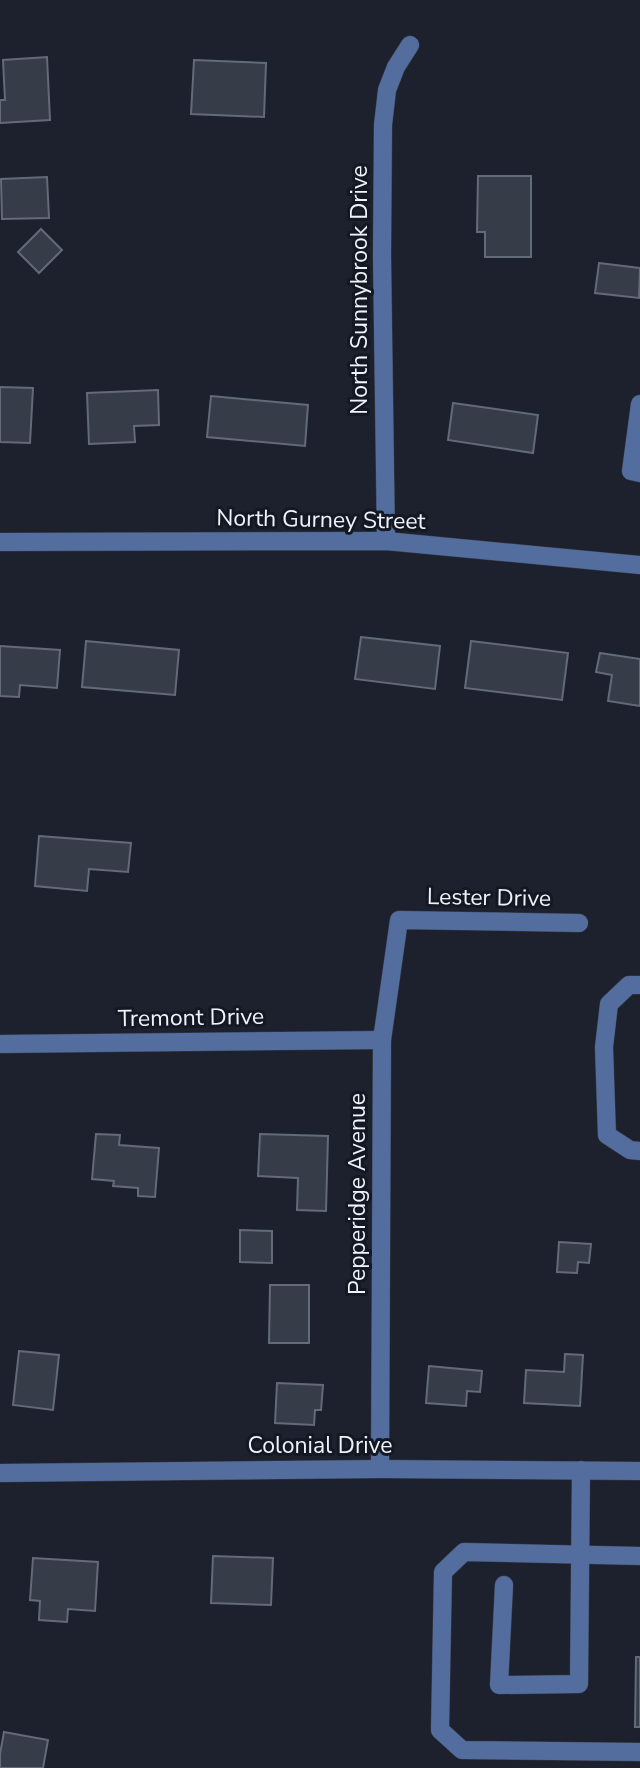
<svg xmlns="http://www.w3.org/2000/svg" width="640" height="1768" font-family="'Nunito Sans',sans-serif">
	<rect width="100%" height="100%" fill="#1c212d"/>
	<g fill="#363c48" stroke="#636a78" stroke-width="2">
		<path d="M47 57 50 120 0 123V100H5L3 60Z"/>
		<path d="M194 60 266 63 264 117 191 114Z"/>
		<path d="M478 176H531V257H485V232H477Z"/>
		<path d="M47 177 49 218 2 219 1 179Z"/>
		<path d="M41 229 62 250 39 273 18 252Z"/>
		<path d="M599 263 640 268 639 298 595 293Z"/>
		<path d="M0 387 33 388 30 443 0 442Z"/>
		<path d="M158 390 159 425 134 426 135 442 89 444 87 393Z"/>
		<path d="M211 396 308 405 305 446 207 437Z"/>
		<path d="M453 403 538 415 533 453 448 440Z"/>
		<path d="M361 637 440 646 435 689 355 679Z"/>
		<path d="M86 641 179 650 175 695 82 687Z"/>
		<path d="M471 641 568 653 562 700 465 688Z"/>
		<path d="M0 646 60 650 57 688 20 685 19 697 0 696Z"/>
		<path d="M600 653 640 659V706L608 701 612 675 596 672Z"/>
		<path d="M39 836 131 843 128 872 89 869 87 891 35 886Z"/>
		<path d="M96 1134 120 1135 119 1145 159 1148 155 1197 138 1196V1188L113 1186 114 1181 92 1179Z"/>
		<path d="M260 1134 328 1136 326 1211 297 1210 298 1178 258 1176Z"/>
		<path d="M240 1230 272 1231V1263L240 1262Z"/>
		<path d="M559 1242 591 1244 589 1263 578 1262 577 1273 557 1272Z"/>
		<path d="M270 1285H309V1343H269Z"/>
		<path d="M19 1351 59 1355 53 1410 13 1405Z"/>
		<path d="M565 1354 583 1355 580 1406 524 1403 526 1370 564 1372Z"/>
		<path d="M429 1366 482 1371 480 1392 467 1391 466 1406 426 1403Z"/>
		<path d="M277 1383 323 1385 321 1410H315L314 1425 275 1423Z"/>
		<path d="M213 1556 273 1558 271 1605 211 1603Z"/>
		<path d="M33 1558 98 1562 95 1611 68 1609 67 1622 39 1620 40 1601 30 1600Z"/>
		<path d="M636 1657H640V1727H635Z"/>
		<path d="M4 1732 48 1740 43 1768H0V1754Z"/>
	</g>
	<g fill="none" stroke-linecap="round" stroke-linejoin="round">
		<g stroke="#393e4a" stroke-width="19">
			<g id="minor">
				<path d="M640 404 631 471 640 473"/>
				<path d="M386 541 382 256 383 125 387 90 396 67 410 45"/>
				<path d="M0 542 386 541 640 565"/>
				<path d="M640 985H629L609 1004 604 1047 607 1135 630 1150 640 1151"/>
				<path d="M0 1044 382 1040"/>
				<path d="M380 1469 382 1040 399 920 579 923"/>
				<path d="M0 1473 380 1469 640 1471"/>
				<path d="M640 1556 464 1552 443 1572 440 1730 462 1750 640 1752"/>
				<path d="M504 1585 499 1685 579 1684 581 1470"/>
			</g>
		</g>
		<use href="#minor" stroke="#546d9f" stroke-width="18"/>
	</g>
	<g text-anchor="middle" stroke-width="6" stroke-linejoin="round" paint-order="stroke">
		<g font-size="23" fill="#eef2fa" stroke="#131823">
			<text transform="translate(359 290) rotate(-90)" y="8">North Sunnybrook Drive</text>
			<text transform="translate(321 519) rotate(1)" y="8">North Gurney Street</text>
			<text transform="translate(489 897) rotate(1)" y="8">Lester Drive</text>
			<text transform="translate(191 1017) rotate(-1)" y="8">Tremont Drive</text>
			<text transform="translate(357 1194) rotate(-90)" y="8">Pepperidge Avenue</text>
			<text x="320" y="1453">Colonial Drive</text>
		</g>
	</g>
</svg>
